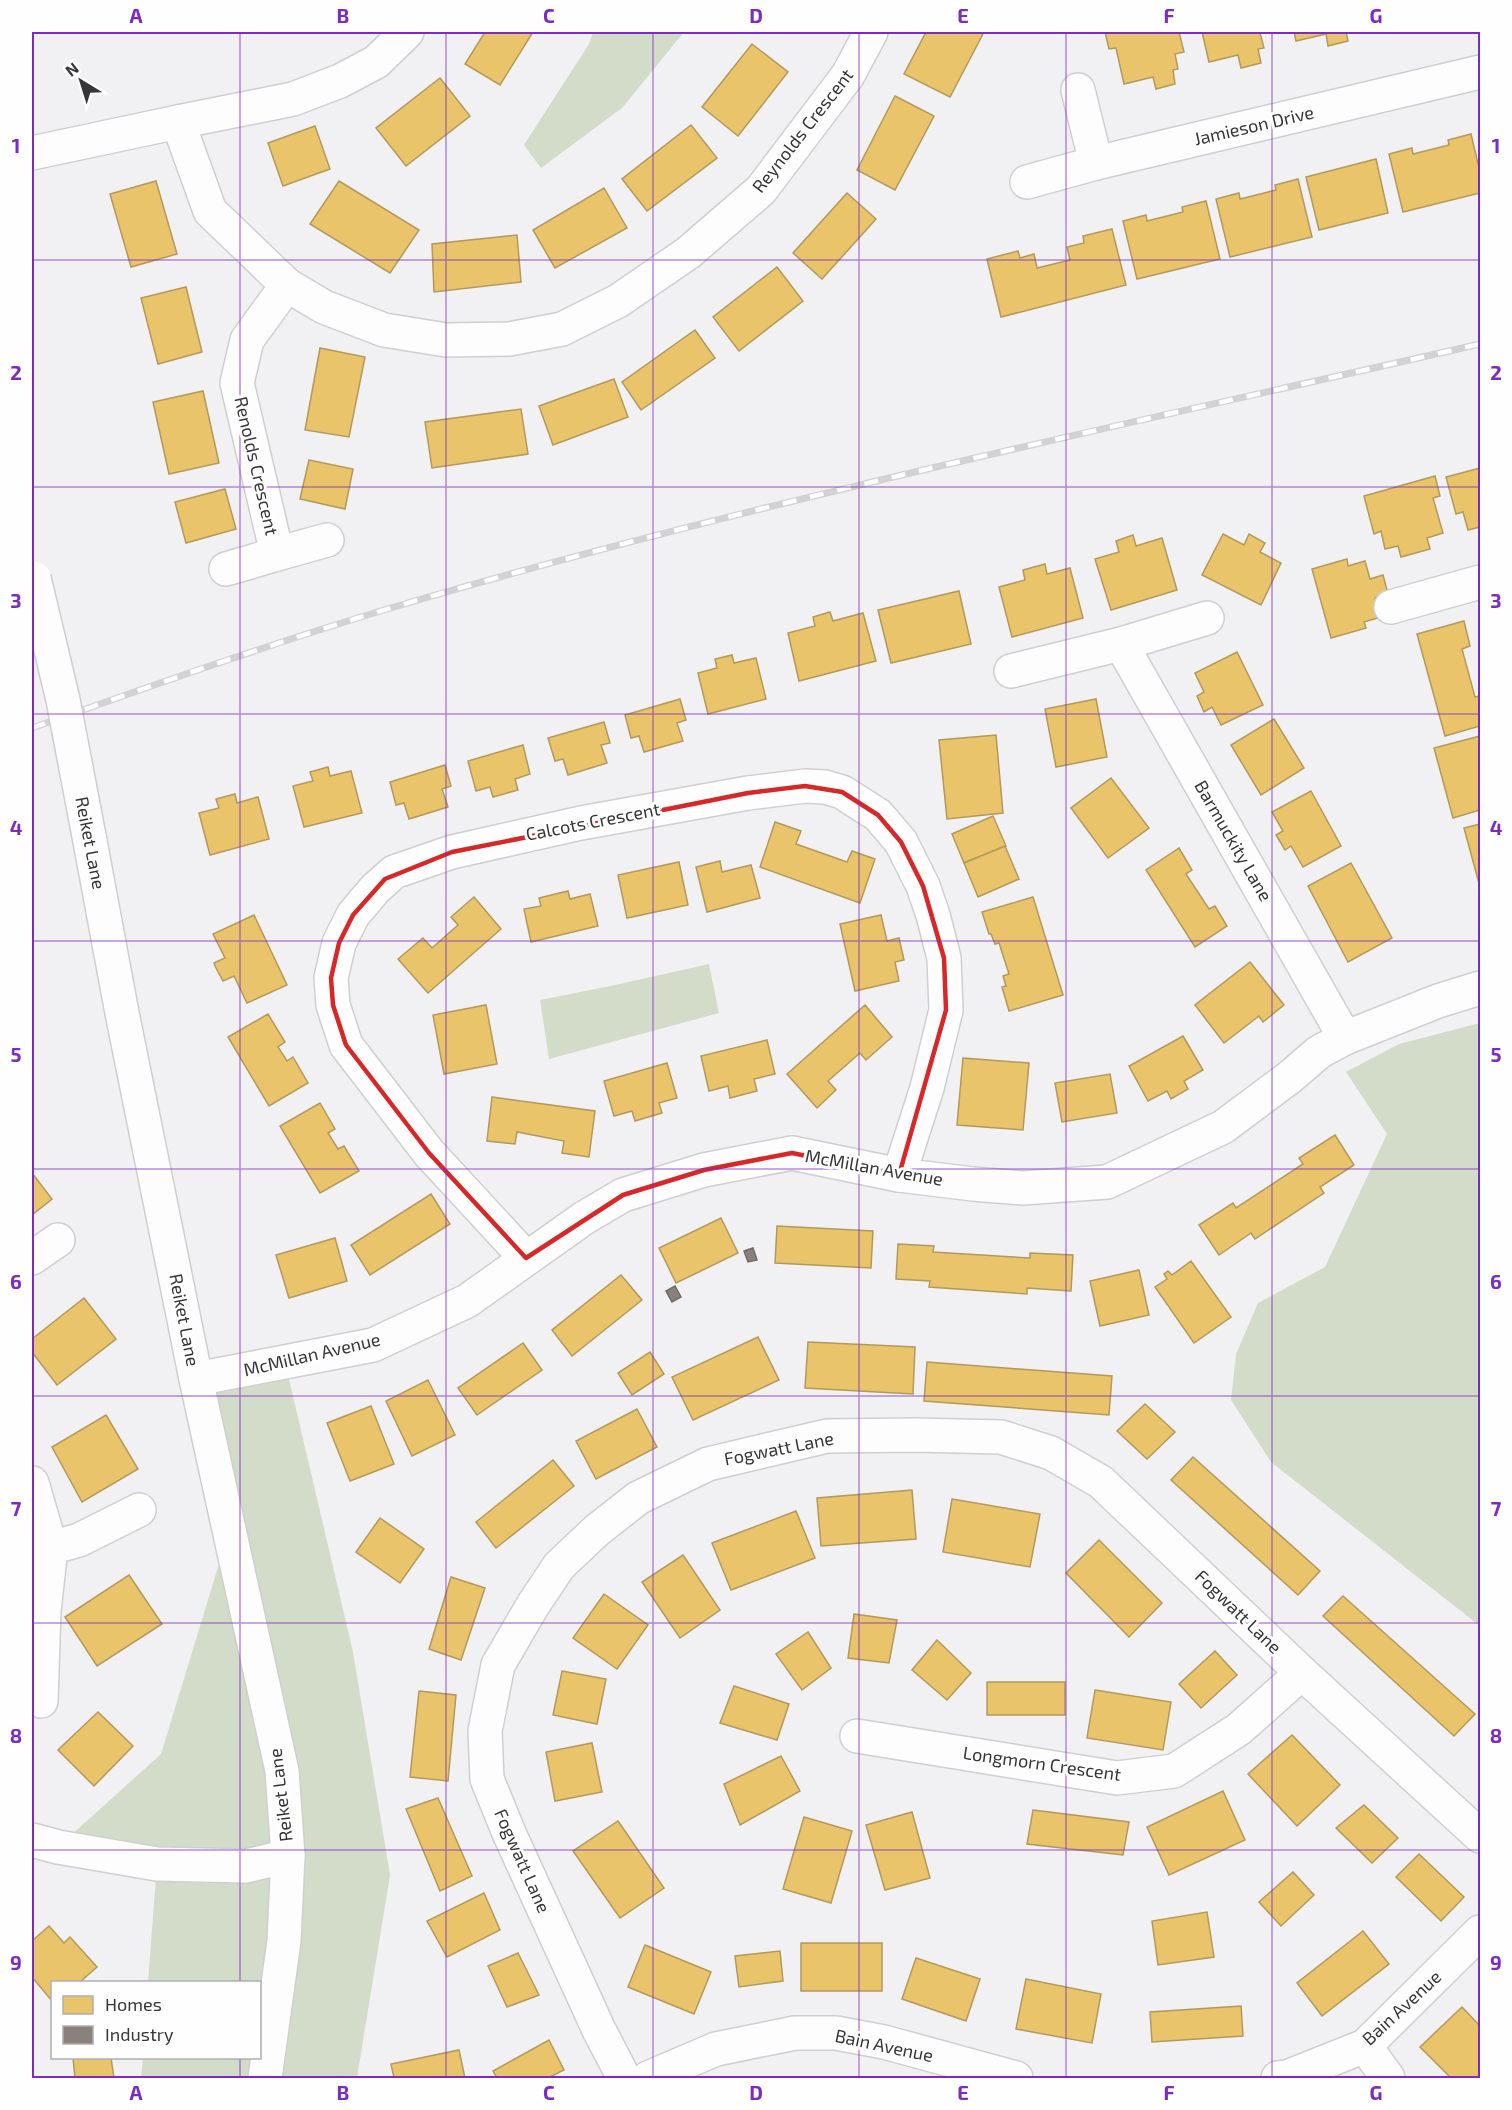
<svg xmlns="http://www.w3.org/2000/svg" width="1512" height="2110" font-family="'Exo 2',sans-serif">
	<rect width="100%" height="100%" fill="#f1f1f3"/>
	<g fill="#d3dcc8">
		<path d="M593 32H684L622 108 541 168 524 145 589 44Z"/>
		<path d="M709 964 719 1013 549 1059 540 1000 615 985Z"/>
		<path d="M1480 1023V1626L1271 1462 1231 1400 1236 1354 1258 1303 1325 1267 1387 1134 1346 1072 1399 1044Z"/>
		<path d="M285 1362 353 1652 390 1875 357 2078H141L143 2058H260V1982H148L157 1864 58 1847 161 1754 225 1544 196 1379Z"/>
	</g>
	<g fill="#e9c46a" stroke="#b3995b" stroke-width="1.5">
		<path d="M485 32H533L500 85 465 64Z"/>
		<path d="M926 32H984L950 97 904 74Z"/>
		<path d="M1105 32H1179L1184 52 1175 54 1178 69 1173 70 1175 84 1156 89 1153 77 1124 84 1116 48 1109 49Z"/>
		<path d="M1202 32H1266L1260 33 1264 48 1258 49 1261 63 1241 68 1238 55 1209 62Z"/>
		<path d="M1294 32H1346L1348 41 1328 46 1326 34 1296 41Z"/>
		<path d="M752 44 788 72 738 136 702 107Z"/>
		<path d="M440 78 470 116 406 166 376 128Z"/>
		<path d="M895 96 934 116 895 190 857 170Z"/>
		<path d="M691 125 717 158 647 211 622 179Z"/>
		<path d="M315 126 330 169 283 186 268 143Z"/>
		<path d="M1471 134 1480 172V193L1403 212 1389 154 1412 148 1413 154 1449 145 1448 140Z"/>
		<path d="M1376 159 1388 213 1319 230 1306 177Z"/>
		<path d="M1298 179 1312 237 1230 257 1216 199 1239 193 1240 199 1276 190 1275 185Z"/>
		<path d="M156 181 177 254 131 267 110 194Z"/>
		<path d="M339 181 419 230 390 273 310 224Z"/>
		<path d="M604 188 627 228 555 268 533 230Z"/>
		<path d="M847 193 876 219 822 279 793 253Z"/>
		<path d="M1206 201 1220 259 1137 279 1123 221 1146 215 1147 221 1183 212 1182 207Z"/>
		<path d="M1112 229 1126 285 1001 317 987 259 1018 251 1020 258 1034 254 1037 268 1070 260 1067 247 1084 243 1083 236Z"/>
		<path d="M517 235 521 282 434 292 432 244Z"/>
		<path d="M777 267 803 301 739 351 713 317Z"/>
		<path d="M186 287 202 352 158 364 141 298Z"/>
		<path d="M695 330 715 358 641 410 622 382Z"/>
		<path d="M320 348 365 357 349 437 305 430Z"/>
		<path d="M614 379 628 417 553 445 539 406Z"/>
		<path d="M203 391 219 463 169 474 153 402Z"/>
		<path d="M521 409 528 454 432 468 425 422Z"/>
		<path d="M309 460 353 469 345 509 300 499Z"/>
		<path d="M1480 468V528V527L1468 530 1463 512 1456 514 1446 477Z"/>
		<path d="M1435 476 1440 496 1433 498 1443 533 1427 538 1430 549 1401 557 1398 546 1385 549 1381 531 1374 534 1364 496Z"/>
		<path d="M225 489 236 529 186 543 175 502Z"/>
		<path d="M1223 534 1244 545 1249 534 1265 543 1260 552 1281 563 1261 605 1202 575Z"/>
		<path d="M1133 535 1136 546 1162 538 1177 590 1111 610 1095 559 1119 552 1116 541Z"/>
		<path d="M1347 559 1348 566 1365 561 1370 579 1383 575 1388 594 1375 598 1381 617 1364 622 1366 628 1331 638 1312 569Z"/>
		<path d="M1045 564 1047 574 1070 568 1083 618 1012 637 999 587 1025 580 1023 570Z"/>
		<path d="M959 591 971 644 891 663 878 610Z"/>
		<path d="M830 612 833 621 863 613 876 661 799 681 788 633 815 626 813 617Z"/>
		<path d="M1464 621 1470 646 1462 649 1475 697 1480 696V726L1445 736 1417 634Z"/>
		<path d="M1237 652 1263 705 1221 725 1212 707 1204 712 1197 696 1204 692 1195 673Z"/>
		<path d="M732 655 734 663 756 658 766 699 708 714 698 673 717 668 715 659Z"/>
		<path d="M680 699 686 720 677 723 683 741 644 752 639 736 631 738 625 715Z"/>
		<path d="M1096 699 1107 757 1056 767 1045 709Z"/>
		<path d="M1274 719 1304 768 1261 795 1231 745Z"/>
		<path d="M604 722 610 743 601 745 607 763 568 775 563 759 555 761 548 738Z"/>
		<path d="M996 735 1003 813 947 819 939 740Z"/>
		<path d="M1480 736V810L1453 818 1434 748Z"/>
		<path d="M523 745 530 774 515 779 518 790 493 797 490 787 476 791 468 761Z"/>
		<path d="M445 765 451 786 442 789 448 807 409 819 404 803 396 805 390 782Z"/>
		<path d="M328 767 330 776 351 771 362 813 304 827 293 786 313 781 310 772Z"/>
		<path d="M1111 778 1149 828 1108 858 1071 808Z"/>
		<path d="M1311 791 1341 846 1303 867 1291 846 1285 850 1276 835 1283 831 1272 812Z"/>
		<path d="M235 794 237 803 258 797 269 839 210 855 199 813 219 808 216 799Z"/>
		<path d="M993 816 1006 846 964 863 952 834Z"/>
		<path d="M775 822 801 831 796 844 847 862 852 851 875 859 860 903 760 867Z"/>
		<path d="M1480 824V887L1464 828Z"/>
		<path d="M1005 846 1019 879 978 897 964 863Z"/>
		<path d="M1179 848 1192 870 1186 874 1209 909 1215 906 1227 926 1195 947 1146 870Z"/>
		<path d="M720 861 722 872 751 865 760 898 707 912 696 867Z"/>
		<path d="M679 862 688 905 627 918 618 875Z"/>
		<path d="M1351 863 1392 938 1348 962 1308 886Z"/>
		<path d="M568 891 570 899 590 894 598 926 531 942 524 909 541 906 539 898Z"/>
		<path d="M474 897 501 929 428 993 398 959 423 938 432 948 458 925 451 917Z"/>
		<path d="M1033 897 1063 995 1009 1011 1002 987 1006 986 1003 976 1009 974 999 943 995 944 991 934H989L982 912Z"/>
		<path d="M254 915 287 985 247 1003 234 976 223 981 216 968 214 963 225 958 213 934Z"/>
		<path d="M881 915 887 941 899 938 904 960 895 962 899 981 855 991 840 924Z"/>
		<path d="M1250 962 1284 1005 1263 1022 1259 1016 1224 1043 1195 1005Z"/>
		<path d="M486 1005 497 1064 444 1074 433 1015Z"/>
		<path d="M865 1005 892 1037 866 1060 860 1053 828 1081 836 1090 817 1108 787 1074Z"/>
		<path d="M268 1014 285 1042 278 1047 287 1061 293 1057 308 1083 269 1106 228 1037Z"/>
		<path d="M1183 1036 1203 1070 1184 1081 1188 1089 1171 1099 1167 1091 1148 1101 1129 1066Z"/>
		<path d="M767 1040 775 1074 754 1079 757 1091 730 1098 728 1086 709 1091 701 1056Z"/>
		<path d="M963 1058 1029 1063 1023 1130 957 1125Z"/>
		<path d="M667 1063 677 1098 659 1103 662 1113 635 1121 632 1111 614 1116 604 1081Z"/>
		<path d="M1110 1074 1117 1113 1062 1122 1055 1083Z"/>
		<path d="M492 1097 595 1111 589 1157 562 1153 564 1141 517 1132 515 1144 487 1141Z"/>
		<path d="M320 1103 335 1129 328 1133 338 1149 344 1146 359 1171 320 1193 280 1126Z"/>
		<path d="M1335 1135 1354 1165 1320 1187 1324 1193 1255 1239 1251 1233 1219 1255 1199 1225 1233 1203 1236 1208 1303 1164 1299 1158Z"/>
		<path d="M32 1173 52 1199 32 1215Z"/>
		<path d="M431 1194 450 1224 370 1275 351 1245Z"/>
		<path d="M721 1218 738 1253 676 1283 659 1248Z"/>
		<path d="M777 1226 873 1231 871 1268 775 1263Z"/>
		<path d="M335 1238 347 1281 289 1298 276 1255Z"/>
		<path d="M898 1244 934 1246 933 1252 1030 1258V1253L1073 1255 1071 1291 1027 1288V1294L929 1287 930 1281 896 1279Z"/>
		<path d="M1191 1261 1231 1317 1194 1343 1155 1287 1167 1279 1164 1274 1168 1271 1172 1275Z"/>
		<path d="M1139 1270 1149 1315 1100 1326 1090 1281Z"/>
		<path d="M621 1275 642 1300 572 1356 552 1330Z"/>
		<path d="M84 1298 116 1339 57 1385 32 1352V1339Z"/>
		<path d="M758 1337 779 1380 693 1420 672 1377Z"/>
		<path d="M808 1342 915 1347 913 1394 805 1388Z"/>
		<path d="M523 1343 542 1370 477 1415 458 1388Z"/>
		<path d="M650 1352 664 1374 632 1395 618 1373Z"/>
		<path d="M927 1362 1112 1376 1109 1415 924 1401Z"/>
		<path d="M428 1380 455 1435 412 1456 386 1401Z"/>
		<path d="M1145 1404 1175 1432 1147 1459 1117 1431Z"/>
		<path d="M371 1406 394 1464 350 1481 327 1423Z"/>
		<path d="M637 1409 657 1447 596 1479 576 1441Z"/>
		<path d="M106 1415 138 1469 82 1502 52 1447Z"/>
		<path d="M1193 1457 1320 1571 1298 1595 1171 1480Z"/>
		<path d="M553 1460 574 1486 496 1548 476 1522Z"/>
		<path d="M912 1490 916 1539 821 1546 817 1498Z"/>
		<path d="M952 1499 1040 1514 1030 1567 943 1552Z"/>
		<path d="M796 1511 815 1558 731 1590 712 1543Z"/>
		<path d="M380 1518 424 1549 400 1583 356 1552Z"/>
		<path d="M1099 1540 1162 1603 1129 1637 1066 1573Z"/>
		<path d="M683 1555 720 1610 680 1638 642 1582Z"/>
		<path d="M129 1575 162 1624 97 1666 65 1617Z"/>
		<path d="M451 1577 485 1588 461 1660 429 1649Z"/>
		<path d="M604 1594 648 1625 617 1669 573 1638Z"/>
		<path d="M1343 1596 1475 1714 1454 1736 1323 1616Z"/>
		<path d="M854 1614 897 1620 889 1663 848 1658Z"/>
		<path d="M808 1632 831 1668 802 1690 776 1654Z"/>
		<path d="M937 1640 971 1673 947 1700 912 1670Z"/>
		<path d="M1215 1651 1237 1675 1201 1708 1179 1684Z"/>
		<path d="M562 1671 606 1679 597 1724 553 1715Z"/>
		<rect x="987" y="1682" width="78" height="33"/>
		<path d="M734 1686 789 1704 777 1740 720 1723Z"/>
		<path d="M1095 1690 1171 1702 1163 1750 1087 1738Z"/>
		<path d="M419 1691 456 1695 448 1781 410 1777Z"/>
		<path d="M98 1712 133 1746 94 1786 58 1750Z"/>
		<path d="M1292 1735 1340 1785 1297 1826 1248 1774Z"/>
		<path d="M592 1743 602 1792 555 1801 546 1752Z"/>
		<path d="M781 1756 800 1791 740 1825 724 1784Z"/>
		<path d="M1223 1791 1245 1840 1169 1875 1147 1827Z"/>
		<path d="M438 1798 472 1876 440 1891 406 1809Z"/>
		<path d="M1364 1805 1398 1838 1372 1863 1336 1828Z"/>
		<path d="M1033 1810 1129 1822 1123 1855 1027 1844Z"/>
		<path d="M912 1812 930 1878 885 1890 866 1825Z"/>
		<path d="M804 1817 852 1831 831 1903 783 1889Z"/>
		<path d="M618 1821 664 1888 620 1918 573 1851Z"/>
		<path d="M1419 1854 1464 1897 1441 1921 1396 1877Z"/>
		<path d="M1293 1872 1314 1895 1281 1926 1259 1902Z"/>
		<path d="M484 1893 500 1930 447 1957 427 1921Z"/>
		<path d="M1207 1912 1214 1957 1158 1965 1152 1921Z"/>
		<path d="M49 1926 64 1943 70 1937 97 1967 80 1982H52V2001L32 1977V1941Z"/>
		<path d="M1363 1931 1389 1964 1322 2016 1297 1983Z"/>
		<rect x="801" y="1943" width="81" height="48"/>
		<path d="M645 1945 711 1972 694 2014 628 1987Z"/>
		<path d="M780 1951 783 1981 739 1987 735 1956Z"/>
		<path d="M518 1953 539 1995 507 2007 488 1966Z"/>
		<path d="M916 1958 980 1979 966 2021 902 1999Z"/>
		<path d="M1026 1979 1101 1994 1092 2043 1016 2029Z"/>
		<path d="M1241 2006 1243 2036 1152 2042 1150 2012Z"/>
		<path d="M1462 2007 1480 2026V2078H1451L1420 2047Z"/>
		<path d="M549 2040 564 2070 548 2078H497L493 2071Z"/>
		<path d="M459 2050 465 2078H394L391 2064Z"/>
		<path d="M73 2058H111L114 2078H75Z"/>
	</g>
	<g fill="#8a817c" stroke="#716a67" stroke-width="1.5">
		<path d="M753 1248 757 1260 748 1262 744 1251Z"/>
		<path d="M675 1286 681 1297 672 1302 666 1291Z"/>
	</g>
	<g fill="none" stroke-linecap="round" stroke-linejoin="round">
		<g stroke="#cfcfd0" stroke-width="36">
			<g id="street">
				<path d="M1078 90 1096 163"/>
				<path d="M178 122 293 99 340 81 376 62 407 32"/>
				<path d="M32 153 178 122 210 211 287 285 324 307 384 330 446 340 509 339 562 329 618 301 688 253 761 190 848 75 871 32"/>
				<path d="M1027 182 1096 163 1480 72"/>
				<path d="M277 554 327 540"/>
				<path d="M226 569 277 554 237 383 247 340 287 285"/>
				<path d="M1391 607 1480 582"/>
				<path d="M1121 644 1345 1038"/>
				<path d="M1011 671 1121 644 1207 618"/>
				<path d="M32 1258 58 1240"/>
				<path d="M526 1258 429 1153 346 1045 333 1005 331 978 339 943 353 915 375 889 394 872 452 852 581 823 748 793 805 786 825 787 842 792 878 815 901 842 923 886 933 915 944 958 946 1010 927 1088 899 1175"/>
				<path d="M196 1379 373 1345 467 1301 584 1218 623 1195 704 1170 792 1153 899 1175 973 1184 1023 1188 1107 1182 1223 1127 1290 1077 1319 1052 1345 1038 1438 1001 1480 988"/>
				<path d="M32 1483 51 1548 44 1611 41 1701"/>
				<path d="M51 1548 79 1540 139 1510"/>
				<path d="M857 1736 1117 1778 1174 1771 1239 1729 1302 1673"/>
				<path d="M32 1840 58 1847 157 1864 246 1866 288 1856"/>
				<path d="M1365 2046 1388 2078"/>
				<path d="M624 2078 599 2030 509 1833 487 1779 485 1731 498 1665 533 1605 559 1566 596 1531 638 1498 708 1464 827 1436 915 1435 1001 1437 1051 1453 1101 1482 1302 1673 1480 1836"/>
				<path d="M648 2078 716 2049 795 2033H836L884 2042 1016 2078"/>
				<path d="M1278 2078 1287 2077 1365 2046 1480 1932"/>
			</g>
		</g>
		<g stroke="#cfcfd0" stroke-width="36">
			<path id="secondary" d="M89 836 122 1013 196 1379 282 1771 288 1856 284 1941 265 2078"/>
		</g>
		<use href="#street" stroke="#fdfdfd" stroke-width="33"/>
		<use href="#secondary" stroke="#fdfdfd" stroke-width="33"/>
		<g stroke="#d2d2d3" stroke-width="7">
			<path id="rail" d="M32 728C162 682 292 636 425 598 773 498 1128 424 1480 344"/>
		</g>
		<use href="#rail" stroke="#fefefe" stroke-width="4.5" stroke-dasharray="14" stroke-linecap="butt"/>
		<g stroke="#cfcfd0" stroke-width="36" stroke-linecap="butt">
			<path id="secondary-bridge" d="M34 578 63 700 89 836"/>
		</g>
		<use href="#secondary-bridge" stroke="#fdfdfd" stroke-width="33"/>
	</g>
	<path fill="none" stroke="#d62828" stroke-width="4.5" stroke-linejoin="round" d="M805 786 842 792 878 815 901 842 923 886 944 958 946 1010 899 1175 792 1153 704 1170 623 1195 526 1258 429 1153 346 1045 333 1005 331 978 339 943 353 915 385 879 452 852 748 793Z"/>
	<path fill="none" stroke="#7b2cbf" stroke-width="1.5" stroke-opacity="0.55" d="M240 32V1982M446 32V2078M653 32V2078M859 32V2078M1066 32V2078M1272 32V2078M32 260H1480M32 487H1480M32 714H1480M32 941H1480M32 1169H1480M32 1396H1480M32 1623H1480M32 1850H1480M240 2058V2078"/>
	<g text-anchor="middle" stroke-width="6" stroke-linejoin="round" paint-order="stroke">
		<g font-size="18" fill="#363537" stroke="#fefefe">
			<text transform="translate(1254 126) rotate(-13)" y="6">Jamieson Drive</text>
			<text transform="translate(803 131) rotate(-52)" y="6">Reynolds Crescent</text>
			<text transform="translate(256 466) rotate(77)" y="6">Renolds Crescent</text>
			<text transform="translate(593 822) rotate(-11)" y="6">Calcots Crescent</text>
			<text transform="translate(1233 841) rotate(60)" y="6">Barmuckity Lane</text>
			<text transform="translate(90 843) rotate(79)" y="6">Reiket Lane</text>
			<text transform="translate(874 1168) rotate(10)" y="6">McMillan Avenue</text>
			<text transform="translate(184 1320) rotate(79)" y="6">Reiket Lane</text>
			<text transform="translate(312 1355) rotate(-13)" y="6">McMillan Avenue</text>
			<text transform="translate(779 1449) rotate(-11)" y="6">Fogwatt Lane</text>
			<text transform="translate(1238 1612) rotate(44)" y="6">Fogwatt Lane</text>
			<text transform="translate(1042 1764) rotate(8)" y="6">Longmorn Crescent</text>
			<text transform="translate(281 1795) rotate(-97)" y="6">Reiket Lane</text>
			<text transform="translate(522 1861) rotate(66)" y="6">Fogwatt Lane</text>
			<text transform="translate(1402 2008) rotate(-43)" y="6">Bain Avenue</text>
			<text transform="translate(884 2046) rotate(12)" y="6">Bain Avenue</text>
		</g>
	</g>
	<rect width="1512" height="2110" fill="none" stroke="#fefefe" stroke-width="66"/>
	<rect x="51" y="1981" width="210" height="78" fill="#fefefe" stroke="#aeaeae" stroke-width="1.5"/>
	<rect x="63" y="1996" width="30" height="18" fill="#e9c46a" stroke="#aeaeae" stroke-width="1.5"/>
	<text x="105" y="2011" font-size="18" fill="#363537">Homes</text>
	<rect x="63" y="2026" width="30" height="18" fill="#8a817c" stroke="#aeaeae" stroke-width="1.5"/>
	<text x="105" y="2041" font-size="18" fill="#363537">Industry</text>
	<g transform="translate(81 81) rotate(322)" stroke="#fefefe" stroke-width="4.5" paint-order="stroke">
	<path d="M0-4.5L10 22L0 15L-10 22Z" fill="#363537"/>
	<text y="-9" font-size="16" font-weight="bold" text-anchor="middle" fill="#363537">N</text>
	</g>
	<rect x="33" y="33" width="1446" height="2044" fill="none" stroke="#7b2cbf" stroke-width="2"/>
	<g font-size="20" text-anchor="middle" font-weight="bold" fill="#7b2cbf">
		<text x="136" y="23">A</text>
		<text x="343" y="23">B</text>
		<text x="549" y="23">C</text>
		<text x="756" y="23">D</text>
		<text x="963" y="23">E</text>
		<text x="1169" y="23">F</text>
		<text x="1376" y="23">G</text>
		<text x="16" y="153">1</text>
		<text x="1496" y="153">1</text>
		<text x="16" y="380">2</text>
		<text x="1496" y="380">2</text>
		<text x="16" y="608">3</text>
		<text x="1496" y="608">3</text>
		<text x="16" y="835">4</text>
		<text x="1496" y="835">4</text>
		<text x="16" y="1062">5</text>
		<text x="1496" y="1062">5</text>
		<text x="16" y="1289">6</text>
		<text x="1496" y="1289">6</text>
		<text x="16" y="1516">7</text>
		<text x="1496" y="1516">7</text>
		<text x="16" y="1743">8</text>
		<text x="1496" y="1743">8</text>
		<text x="16" y="1970">9</text>
		<text x="1496" y="1970">9</text>
		<text x="136" y="2100">A</text>
		<text x="343" y="2100">B</text>
		<text x="549" y="2100">C</text>
		<text x="756" y="2100">D</text>
		<text x="963" y="2100">E</text>
		<text x="1169" y="2100">F</text>
		<text x="1376" y="2100">G</text>
	</g>
</svg>
